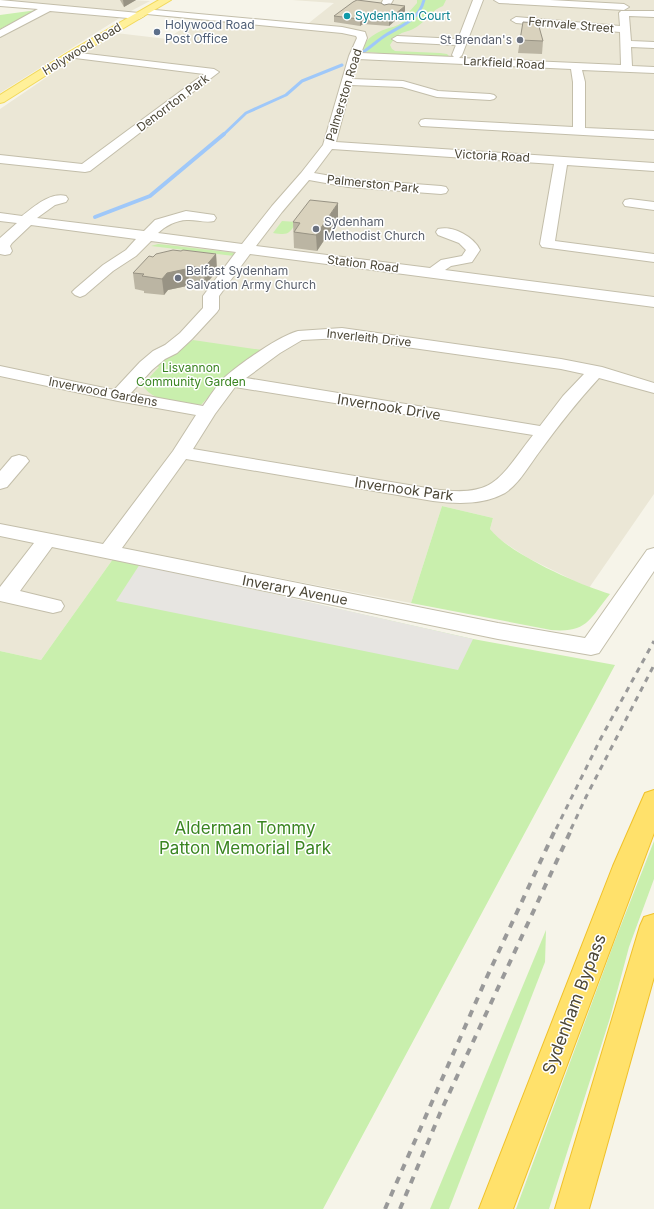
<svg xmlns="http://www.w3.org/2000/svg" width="654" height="1209" font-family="Inter,sans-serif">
	<rect width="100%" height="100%" fill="#f6f4e9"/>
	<g fill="#ebe7d6">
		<path d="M0 0H130L150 1 131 11 127 12Z"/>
		<path d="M292 0H654V494L589 588 528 558 496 537 490 529 493 518 442 506 411 603 147 553 113 559 41 660 0 651V109L75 58 116 33 167 39 201 16 305 26 334 3Z"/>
		<path d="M47 10 121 17 0 93V37Z"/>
	</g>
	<g fill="#c9efad">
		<path d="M417 0H446L443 6C432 10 428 19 418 26 405 35 401 28 390 45L392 49 395 51 440 53 447 54 449 56 446 57 398 55 359 51C364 44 369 37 377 33 391 25 397 30 410 15L409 12 417 3Z"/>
		<path d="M37 10 0 29V15Z"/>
		<path d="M282 221 297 222C288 235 288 235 273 233Z"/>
		<path d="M158 244 168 245 236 253 234 256 151 246Z"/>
		<path d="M193 340 262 350 231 372 201 405C183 402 154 403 144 387L145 382 159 367 156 366Z"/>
		<path d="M442 506 493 518 490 529C509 554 579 585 610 594 589 620 587 633 551 630L411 603Z"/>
		<path d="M113 559 473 639 615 665 323 1209H0V651L41 660Z"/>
		<path d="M654 841V879L629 947 610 1018 549 1209H516L614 943Z"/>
		<path d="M546 930 545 962 449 1209H430Z"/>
	</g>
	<path fill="#e7e5e1" d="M140 564 473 639 458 670 116 601Z"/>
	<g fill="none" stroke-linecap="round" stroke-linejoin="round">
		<g stroke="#9fc8f9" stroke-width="3">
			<path d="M363 52C371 47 378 40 386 35 402 25 419 20 424 0"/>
			<path d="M223 135 246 113 286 95 302 81 342 65"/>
		</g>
		<path stroke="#9fc8f9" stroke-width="4" d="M95 217 150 196 224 134"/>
		<g stroke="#c3beaa" stroke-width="2">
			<g id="minor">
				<path d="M0 0 139 13 144 16 139 19 50 11 0 37V30L38 9 0 6Z"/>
				<path d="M383 0H393L388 9 385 10 380 7Z"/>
				<path d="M473 0H483L462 55 459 58 621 65 620 32 516 23 511 20 516 17 620 26 619 13 621 11H654V17L629 16 631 41 654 42V48L631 47 632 66 654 67V73L582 70 585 82V128L654 131V139L421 126 419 123 421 120 425 119 573 127V82L571 69 358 59 352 79 403 81 438 91 490 94 494 95 496 97 494 99 490 100 437 97 402 87 351 85 336 142 654 163V171L567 165 555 241 654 254V262L542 247 540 244 554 164 332 149 314 173 348 179 441 186 446 187 448 190 446 193 441 194 348 187 309 180 282 212 256 246 430 268 441 260 462 256 466 250 459 243 438 235 436 232 438 229C453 225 474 237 480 250L472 262 451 266 445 270 654 297V307L250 254 219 296V309L217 312 192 339 177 353 165 359 152 370 131 393 203 406C210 396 217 385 225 377 241 363 279 336 298 331L342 328 561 359 602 367 654 383V393L599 378C577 402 558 426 540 451 530 464 519 484 505 493 483 505 457 504 433 501L186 459 122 548 498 623 585 638 647 550 654 548V571L599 653 591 655 498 639 52 547 20 591 61 601 64 606 61 611 53 613 0 601V587L34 543 0 536V524L103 544 173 451 196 415 118 401 0 376V366L114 390 140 362 153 351 165 345 180 333 203 308V296L236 252 151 241 136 256 113 271 85 295 80 297 75 295 72 292 75 289 103 265 126 250 136 239 31 225 12 243 10 246 12 251 10 254 5 255 0 254V238L17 223 0 221V213L22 216C34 207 50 192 66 196L68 199 66 202 55 205 37 218 144 231 155 220 186 211 214 215 216 218 214 221C206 223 197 220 189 220 178 219 165 226 158 233L242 244 272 206 301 173 323 145 349 56 357 38 356 36 342 33 147 14 144 13 142 11 144 9 342 27 365 32 367 38 361 53 454 57 452 55 456 45 397 42 392 39 397 36 458 39ZM342 338 561 369 584 374 563 396 540 426 246 378 280 353 302 340ZM235 387 533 435C498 480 495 498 433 489L193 449 215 414Z"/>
				<path d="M494 0H550L624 4 629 7 624 10 499 3Z"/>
				<path d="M71 52 214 69 219 72 90 171 85 172 0 163V155L82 164 204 74 67 57 66 55Z"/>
				<path d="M630 199 654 202V210L625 206 623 203 625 200Z"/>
				<path d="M19 455 26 457 29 461 7 487 0 489V471L12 457Z"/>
			</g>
		</g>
		<g stroke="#f2d95b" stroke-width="2">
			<path id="major" d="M159 0H171L75 57 4 102 0 103V95L67 53Z"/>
		</g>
		<g stroke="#f0c129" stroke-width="2">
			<g id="highway">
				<path d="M654 790V833L513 1209H479L613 866 645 793Z"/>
				<path d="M654 914V977L589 1209H555L640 926 644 917Z"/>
			</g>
		</g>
		<use href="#minor" fill="#fff" fill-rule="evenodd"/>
		<use href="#major" fill="#fff099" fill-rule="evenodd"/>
		<use href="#highway" fill="#ffe16b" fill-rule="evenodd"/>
		<g stroke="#999" stroke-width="3" stroke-dasharray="5.5 5.5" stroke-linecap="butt">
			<path d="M556 829 601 738 654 641"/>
			<path d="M571 829 586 797 654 665"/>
		</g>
		<g stroke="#999" stroke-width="4" stroke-dasharray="7 7" stroke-linecap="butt">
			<path d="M385 1209 486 979 556 828"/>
			<path d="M400 1209 441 1111 572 828"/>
		</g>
	</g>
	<g fill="#bbb5a3">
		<path d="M120 0H136L124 7Z"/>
		<path d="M405 6V12L389 26 363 24 360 26 334 22V16Z"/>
		<path d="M520 40 543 41 542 54 518 53Z"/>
		<path d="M338 219 317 251 294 248 293 222Z"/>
		<path d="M216 254 217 271 205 285 189 283 187 286 168 290 164 295 144 293V291L135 289 133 273 153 257Z"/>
	</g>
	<g fill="#989384">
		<path d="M123 0H136L124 7Z"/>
		<path d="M405 6V12L389 26V19Z"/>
		<path d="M363 17V24L360 26V19Z"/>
		<path d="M338 203V219L317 251 316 235Z"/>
		<path d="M216 254 217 271 205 285 204 268Z"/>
		<path d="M188 266 189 283 187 286 168 290 164 295 162 279 167 273Z"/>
	</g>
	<g fill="#d9d2bd" stroke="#989384">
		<path d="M357 0 381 3 384 5 389 4 405 6 389 19 363 17 360 19 334 16 353 2Z"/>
		<path d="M523 22 538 23 543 41 520 40Z"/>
		<path d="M310 200 338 203 316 235 294 232 300 223 293 222Z"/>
		<path d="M173 250 181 251 183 250 216 254 204 268 188 266 186 269 167 273 162 279 142 276 144 274 133 273 149 256 153 257 156 254Z"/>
	</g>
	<circle fill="#0f9aa8" stroke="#fff" stroke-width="1.5" cx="347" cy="16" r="4"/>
	<circle fill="#5c6f8a" stroke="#fff" stroke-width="1.5" cx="157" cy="32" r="4"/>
	<g fill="#6b7280" stroke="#fff" stroke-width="1.5">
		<circle cx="520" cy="40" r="4"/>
		<circle cx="316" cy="229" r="4"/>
		<circle cx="178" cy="278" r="4"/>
	</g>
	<g text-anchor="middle" stroke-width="3" stroke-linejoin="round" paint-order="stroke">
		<g font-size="12" fill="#0d838f" stroke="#fff" text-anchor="start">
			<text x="355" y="20">Sydenham Court</text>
		</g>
		<g font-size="12" fill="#4e5e75" stroke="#fff" text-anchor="start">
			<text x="165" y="29">Holywood Road<tspan x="165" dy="14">Post Office</tspan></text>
		</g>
		<g font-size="12" fill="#4b4636" stroke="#fff">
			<text transform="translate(571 25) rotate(5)" y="4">Fernvale Street</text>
			<text transform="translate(82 49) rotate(-31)" y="4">Holywood Road</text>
			<text transform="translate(504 63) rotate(3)" y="4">Larkfield Road</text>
			<text transform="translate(344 95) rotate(-73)" y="4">Palmerston Road</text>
			<text transform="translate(173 103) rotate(-37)" y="4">Denorrton Park</text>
			<text transform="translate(492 156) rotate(3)" y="4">Victoria Road</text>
			<text transform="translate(373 184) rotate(6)" y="4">Palmerston Park</text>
			<text transform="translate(363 264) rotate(7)" y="4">Station Road</text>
			<text transform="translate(369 338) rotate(6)" y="4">Inverleith Drive</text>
			<text transform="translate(103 392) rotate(11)" y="4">Inverwood Gardens</text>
		</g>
		<g font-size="12" fill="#5b616d" stroke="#fff" text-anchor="start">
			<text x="512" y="44" text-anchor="end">St Brendan's</text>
			<text x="324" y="226">Sydenham<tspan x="324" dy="14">Methodist Church</tspan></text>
			<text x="186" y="275">Belfast Sydenham<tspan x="186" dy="14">Salvation Army Church</tspan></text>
		</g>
		<g font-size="12" fill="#3a8521" stroke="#fff">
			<text x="191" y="372">Lisvannon<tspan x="191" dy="14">Community Garden</tspan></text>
		</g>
		<g font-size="14" fill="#4b4636" stroke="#fff">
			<text transform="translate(389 407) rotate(9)" y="5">Invernook Drive</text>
			<text transform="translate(404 489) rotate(8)" y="5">Invernook Park</text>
			<text transform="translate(295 590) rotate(11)" y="5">Inverary Avenue</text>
		</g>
		<g font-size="17" fill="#3a8521" stroke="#fff">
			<text x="245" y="834">Alderman Tommy<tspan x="245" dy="20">Patton Memorial Park</tspan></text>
		</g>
		<g font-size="17" fill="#4b4636" stroke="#fff">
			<text transform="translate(574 1004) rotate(-69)" y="6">Sydenham Bypass</text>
		</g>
	</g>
</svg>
